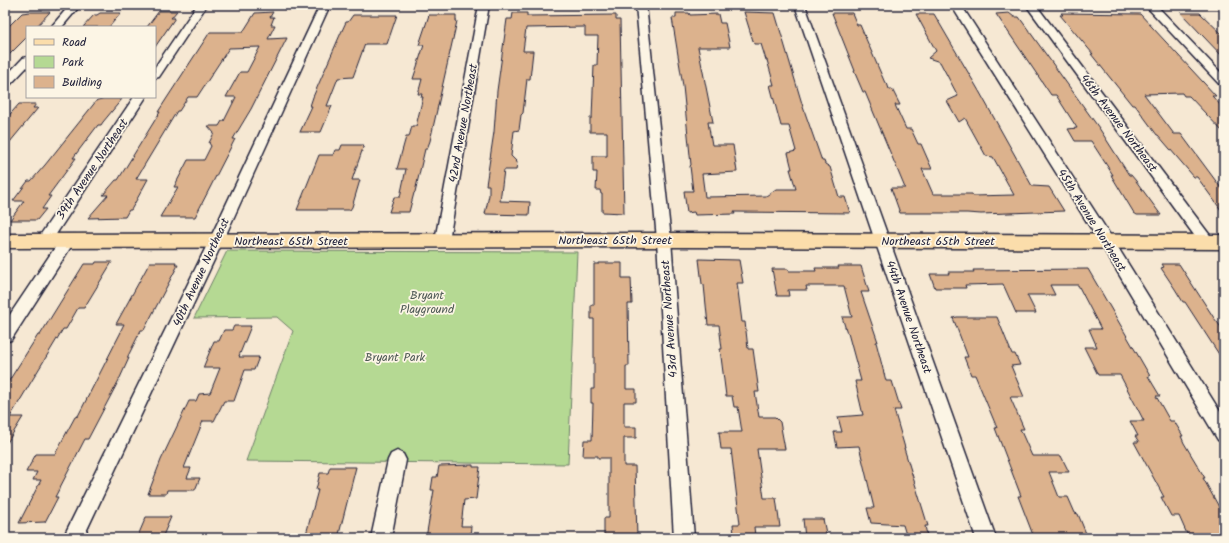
<svg xmlns="http://www.w3.org/2000/svg" width="1229" height="543" font-family="Kalam,sans-serif">
	<rect width="100%" height="100%" fill="#f6e8d3"/>
	<filter id="ink" filterUnits="userSpaceOnUse"><feTurbulence type="fractalNoise" baseFrequency=".025" numOctaves="2"/><feDisplacementMap in="SourceGraphic" scale="8" xChannelSelector="R" yChannelSelector="G"/><feConvolveMatrix kernelMatrix="1 2 1 2 8 2 1 2 1" color-interpolation-filters="sRGB"/></filter>
	<g filter="url(#ink)">
		<path fill="#b5d993" stroke="#6c7e67" d="M227 251 577 252 568 464 246 461 293 331 277 317 194 318Z"/>
		<g fill="#dcb28d" stroke="#22223b">
			<path d="M159 11H177L171 18H175L155 47V27H147Z"/>
			<path d="M30 12H50L36 27H27V37L5 59V30L22 13Z"/>
			<path d="M273 12 270 17H274L271 25H275L268 39 287 38 251 109 233 139H235L195 217H160L178 187H174L188 160H204L211 146 209 143 214 133 208 126H219L222 121H224L236 97H226L240 72H247L260 47 229 48 197 97H188L179 111H177L136 179H148L131 210H129L125 217 88 218 108 195H103L116 180H118L160 112H158L167 98 210 32H243L255 13Z"/>
			<path d="M744 12 775 13 803 107 822 161H824L825 164 830 167 839 197H845L850 213 734 212 735 214 695 215 694 212 687 213 684 191H693L690 166 691 165 683 86 672 18H676V13H689L690 15 718 14 720 23H725L730 47H698L713 122H708L712 145H733L737 172 702 174 705 197 766 196 776 189H796L790 169H792L788 153 796 151 789 126H781L770 85H774L767 60H766L761 44H754Z"/>
			<path d="M100 13H121L109 27H83L94 15H97Z"/>
			<path d="M513 13H527V16L616 15V20H620L624 213 602 212V194H601L600 190H596L597 172H593V156H607V132H590V118H592L594 65H597L598 36H585V27L526 28 523 51H533L530 79H527L523 113 521 115 519 130 514 131 511 156 517 162 516 170H504L500 201 530 202 529 215 485 214 489 195V185H486L494 132 497 91 507 19H512Z"/>
			<path d="M832 13H852L857 25H860L885 83H887L889 89H892L900 105H895L906 129H911L918 144H921L932 169H922L933 194H972L973 196 1014 195 993 157 986 156 965 118 959 122 947 101 958 96 940 62 928 58 936 51 916 14H934L979 91 1032 186 1049 187 1064 211 981 214 967 213H900L891 188H905L865 92H863L854 71H855Z"/>
			<path d="M1009 13 1014 17H1019L1099 128 1129 175H1131L1136 181 1161 215H1137L1134 213 1111 175H1113L1091 141H1075L1068 129 1077 128 1056 95H1051L996 14Z"/>
			<path d="M1061 13 1140 14 1216 96H1212L1224 109V133L1189 96H1184L1182 93 1144 94 1174 134H1181L1224 192V214L1197 177H1194L1158 135H1157L1135 105H1132L1091 54H1093L1060 15H1063Z"/>
			<path d="M1181 13H1200L1224 36V58Z"/>
			<path d="M353 15H397L387 44H365L353 77 338 78 327 106H332L321 132H300L312 106H310L313 97 340 35 346 22H348Z"/>
			<path d="M429 15H456V21H457L430 141 427 149H425L415 192 414 193 409 212H389L394 197H400L406 169H397L406 137H409L412 126H416L423 97H421L422 94H418L422 79H413L424 45H419Z"/>
			<path d="M103 99H122L103 122 101 125H98L73 158H76L48 196H51L42 209H46L37 220H10L24 201H13L28 181H31L45 165 97 100Z"/>
			<path d="M19 104H36L33 108H38L5 148V120Z"/>
			<path d="M342 145H364L352 180H360L352 207 350 210H297L319 155H333L335 150H340Z"/>
			<path d="M699 259 739 260 743 283H737L742 322H745L748 349H753L759 392H755L759 417H775L780 422 785 449H757L764 498H776L780 527H754L755 536 734 535 733 524H740L731 449H721L719 432H742L738 407H734L732 396H726L720 349H722L719 325H708L704 285 702 284Z"/>
			<path d="M96 262H112L84 308H78L66 329H63L10 417H23L5 446V387L38 335H40L45 327 84 264H95Z"/>
			<path d="M150 262H176L175 265H178L144 330H141L127 358H129L119 380 88 439H85L55 497H58L45 522 19 523 41 480H33L37 472H26L36 454H55L75 417 78 416 121 332H120L124 324H116Z"/>
			<path d="M599 263H622V278H631L632 304H628L629 366H626V389H636V402H624V427H636V438H624V466H635L637 538H604V518H609V458H598V456H583L584 440H592L593 403H591V389H594V319H591V305H594V264H599Z"/>
			<path d="M1162 264H1179L1214 318 1224 331V362L1185 302H1183L1175 289 1161 268 1164 267Z"/>
			<path d="M838 266H861L869 292H861L878 342H876L886 381H892L901 410H894L905 448H904L928 526H925L927 535H906L903 525 871 523 867 508H874L859 446 837 447 834 432H842L838 417 863 415 855 381H861L848 333H847L842 317H852L844 286H806L807 290H788L789 296H777L772 269H788L789 271H816L815 268H839Z"/>
			<path d="M1088 269 1150 376H1148L1160 396H1156L1170 421H1174L1183 436H1181L1184 443 1205 478H1203L1224 516V534H1187L1179 516H1171L1161 497H1164L1134 442H1139L1135 436H1138L1130 421H1144L1120 375H1098L1084 347H1097L1089 329H1101L1078 285H1050L1055 295H1027L1036 313H1016L1003 284 965 285 966 288H935L930 274H949L948 272H974L973 270Z"/>
			<path d="M957 317H997L1012 354H1015L1020 365 1011 366 1024 397H1010L1024 429H1020L1032 456H1061L1069 472H1049L1059 497H1068L1075 513 1078 514 1087 536 1033 535 1018 496H1021L995 428H997L975 375H971L964 357H968L953 318Z"/>
			<path d="M234 326H251L239 356H240L239 357H259L254 370H245L234 401H224L214 421H203L184 468H191L187 478H200L195 490H167L166 494H148L161 460 189 401H196L199 394 210 393 220 368H203L214 341H219L224 330H232Z"/>
			<path d="M473 465V467H480L476 499 464 500 461 526H471L470 538H426L434 490H431L433 477H437L439 466Z"/>
			<path d="M330 467H356L338 538H305L318 490H316L320 473H328Z"/>
			<path d="M146 517H171L162 538H137Z"/>
			<path d="M803 519H823L827 538H805Z"/>
		</g>
		<g fill="none" stroke-linecap="round" stroke-linejoin="round">
			<g stroke="#22223b" stroke-width="3">
				<g id="minor">
					<path d="M73 5 78 8 62 27H51L69 6Z"/>
					<path d="M197 5H207L159 77 155 78V67Z"/>
					<path d="M320 5H330L223 241 83 538H63L209 241Z"/>
					<path d="M479 5H489L449 240 447 244 442 245 437 244 435 240Z"/>
					<path d="M636 5H646L671 240 694 538H674L657 240Z"/>
					<path d="M795 5H805L996 538H976Z"/>
					<path d="M958 5 963 8 1112 238 1224 418V442L1218 440 1102 246 953 8 954 6Z"/>
					<path d="M1026 5H1036L1212 238 1214 242 1212 246 1207 247 1202 246Z"/>
					<path d="M1145 5H1156L1224 76V87L1220 85Z"/>
					<path d="M27 57V67L9 86 5 88V77L23 58Z"/>
					<path d="M134 97H146L49 245 44 246 39 245 37 241 39 237Z"/>
					<path d="M67 236 72 237 74 241 72 245 11 340 5 342V322L62 237Z"/>
					<path d="M397 451 403 454 406 460 391 538H371L388 460 391 454Z"/>
				</g>
			</g>
			<g stroke="#22223b" stroke-width="3">
				<path id="major" d="M679 233 1224 235V249L679 247 5 248V234Z"/>
			</g>
			<use href="#minor" fill="#fcf5e5" fill-rule="evenodd"/>
			<use href="#major" fill="#fbddab" fill-rule="evenodd"/>
		</g>
	</g>
	<g text-anchor="middle" stroke-width="3.5" stroke-linejoin="round" paint-order="stroke">
		<g font-size="12" fill="#22223b" stroke="#fcf5e5">
			<text transform="translate(463 123) rotate(-80)" y="4">42nd Avenue Northeast</text>
			<text transform="translate(1119 123) rotate(53)" y="4">46th Avenue Northeast</text>
			<text transform="translate(92 169) rotate(-56)" y="4">39th Avenue Northeast</text>
			<text transform="translate(1092 220) rotate(58)" y="4">45th Avenue Northeast</text>
			<text x="615" y="244">Northeast 65th Street</text>
			<text x="291" y="245">Northeast 65th Street</text>
			<text x="938" y="245">Northeast 65th Street</text>
			<text transform="translate(201 272) rotate(-65)" y="4">40th Avenue Northeast</text>
			<text transform="translate(909 317) rotate(71)" y="4">44th Avenue Northeast</text>
			<text transform="translate(669 319) rotate(-94)" y="4">43rd Avenue Northeast</text>
		</g>
		<g font-size="12" fill="#4e5955" stroke="#fcf5e5">
			<text x="427" y="299">Bryant<tspan x="427" dy="14">Playground</tspan></text>
			<text x="395" y="361">Bryant Park</text>
		</g>
	</g>
	<rect width="1229" height="543" fill="none" stroke="#fcf5e5" stroke-width="20"/>
	<rect x="10" y="10" width="1209" height="523" fill="none" stroke="#22223b" stroke-width="1.5" filter="url(#ink)"/>
	<rect x="26" y="26" width="130" height="72" fill="#fcf5e5" stroke="#a5a1a1"/>
	<rect x="34" y="39" width="20" height="6" fill="#fbddab" stroke="#a5a1a1"/>
	<text x="62" y="46" font-size="12" fill="#22223b">Road</text>
	<rect x="34" y="56" width="20" height="12" fill="#b5d993" stroke="#a5a1a1"/>
	<text x="62" y="66" font-size="12" fill="#22223b">Park</text>
	<rect x="34" y="76" width="20" height="12" fill="#dcb28d" stroke="#a5a1a1"/>
	<text x="62" y="86" font-size="12" fill="#22223b">Building</text>
</svg>
